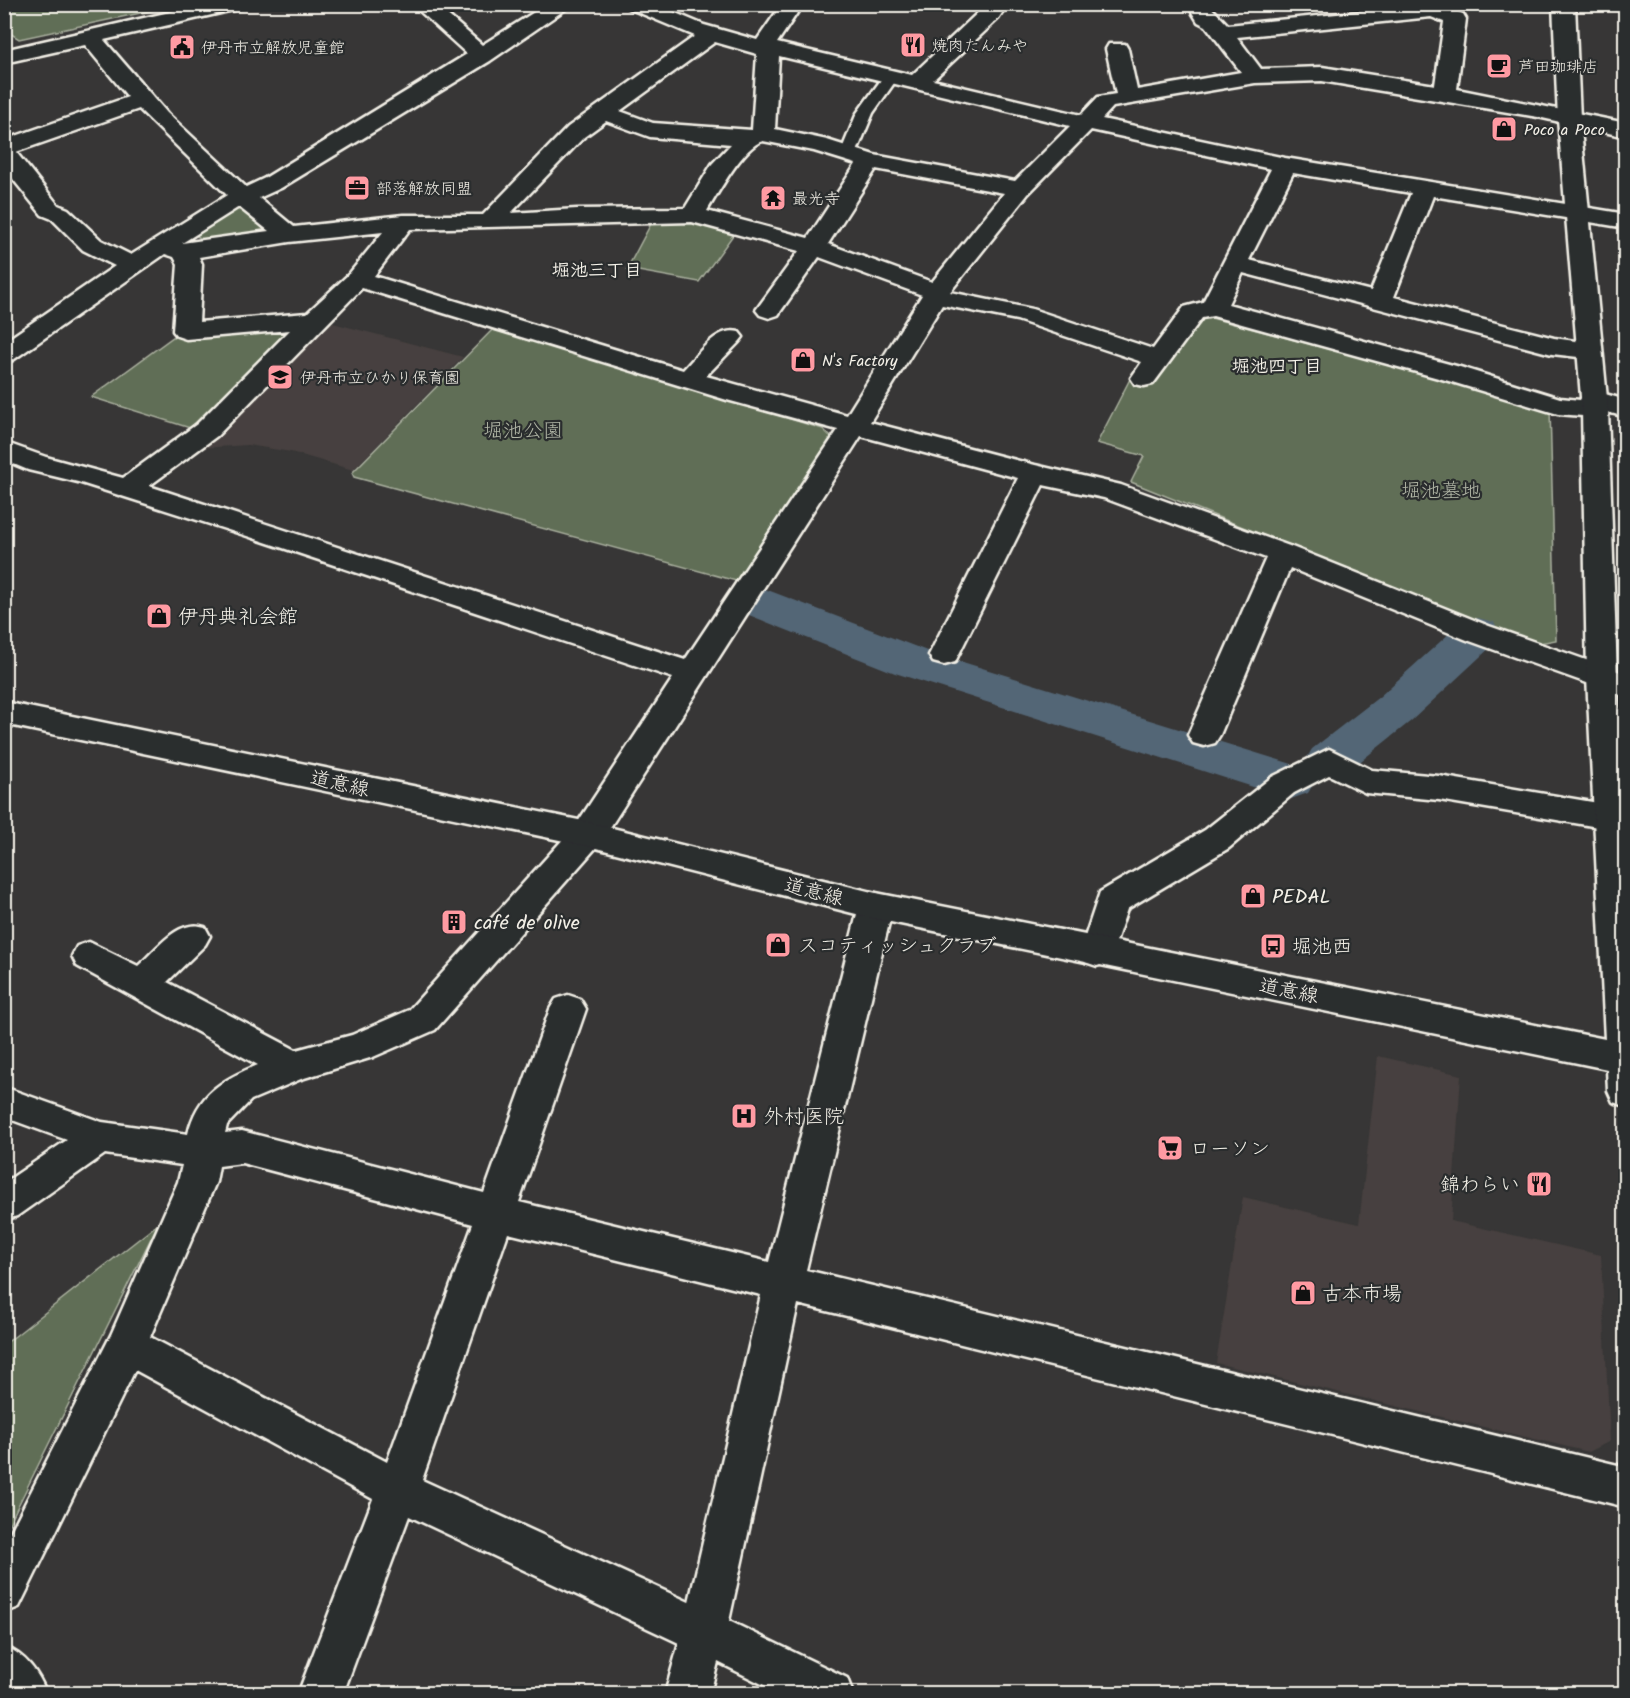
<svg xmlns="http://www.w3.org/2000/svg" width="1630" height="1698" font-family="Kalam,'Klee One',sans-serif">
	<rect width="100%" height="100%" fill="#373636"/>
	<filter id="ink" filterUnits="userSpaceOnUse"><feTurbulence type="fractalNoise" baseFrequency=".0167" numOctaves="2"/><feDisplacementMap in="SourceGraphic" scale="12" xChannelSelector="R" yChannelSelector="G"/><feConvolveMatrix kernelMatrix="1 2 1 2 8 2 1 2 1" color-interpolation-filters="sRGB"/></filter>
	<g filter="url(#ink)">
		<g fill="#47403f">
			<path d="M329 322 463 357 353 470 291 452 248 445 201 448 192 430 90 397 171 337Z"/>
			<path d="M1378 1056 1461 1075 1451 1221 1601 1255 1610 1441 1589 1452 1216 1363 1243 1197 1359 1224Z"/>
		</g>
		<g fill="#606e56" stroke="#aab09f" stroke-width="1.5">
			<path d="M4 5 5 4 178 5 19 39 5 30Z"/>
			<path d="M234 209 245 210 269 232 265 236 204 240 193 234Z"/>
			<path d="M684 218 736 231 699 282 627 269 653 220Z"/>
			<path d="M1204 316 1550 408 1556 640 1534 644 1131 482 1144 456 1097 443 1131 377 1153 382Z"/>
			<path d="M285 328 288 331 190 428 91 397 173 337Z"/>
			<path d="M494 328 823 429 832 438 736 581 354 477 352 473Z"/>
			<path d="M158 1224 5 1532V1344Z"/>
		</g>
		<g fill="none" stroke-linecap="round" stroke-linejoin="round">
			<g fill="#939ea4" fill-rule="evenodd">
				<path d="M1229 4 1217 8 1212 5 1213 4Z"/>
				<path d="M1602 4 1626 6V12L1601 9 1599 7Z"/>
			</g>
			<g fill="#536676" fill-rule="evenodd">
				<path d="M765 589 927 651 1308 769 1315 781 1308 793 1291 799 895 673 749 615 743 604 749 593Z"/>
				<path d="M1478 618 1494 622 1500 633 1494 644 1411 721 1346 773 1329 778 1312 773 1305 761 1312 749 1379 697 1462 622Z"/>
			</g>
			<g stroke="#f4f1e8" stroke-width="5">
				<path id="service" d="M891 71 899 76 873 113 856 154 854 157H842L840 154 857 113 886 73Z"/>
			</g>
			<g stroke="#f4f1e8" stroke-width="5">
				<g id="minor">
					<path d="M205 4H245L242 8 104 40 167 113 246 187 265 178 467 54 412 4H435L482 45 547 4H573L490 61 281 188 259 198 294 227 403 215H483L568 127 695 36 628 8 625 4H654L704 25 757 40 782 4H803L777 43 912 75 987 4H1008L998 19 933 80 1081 115 1098 97 1116 94 1106 49 1109 44H1125L1128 49 1137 90 1241 72 1206 26 1198 22 1187 4H1208L1228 25 1436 4 1463 14 1466 19 1457 89 1626 123V137L1538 117 1322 81 1255 83 1113 107 1102 119 1285 158 1626 214V228L1433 196 1394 297 1554 338 1596 344 1600 350 1596 356 1587 358 1552 354 1243 273 1228 304 1460 367 1560 398 1580 400 1584 393C1598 390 1611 396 1626 400V417L1607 412 1595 417 1558 414 1442 379 1213 316 1202 318 1153 384 1144 386 1135 384 1131 378 1142 362 1017 320 942 305 870 422 1035 465 1121 485 1292 547 1489 626 1626 674V697L1467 640 1290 568 1220 735 1215 743 1204 746 1193 743 1188 735 1266 558 1104 498 1043 485 955 662 944 665 933 662 929 655 1018 478 861 436 600 843 435 1030 373 1057 301 1079 251 1100 227 1125 225 1133 242 1131 484 1193 550 1009 556 999 568 995 580 999 586 1009 519 1202 769 1262 859 906 864 897 876 893 888 897 893 906 806 1270 1626 1467V1507L798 1304 729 1621 847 1678 853 1694H782L718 1662 710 1694H665L679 1643 409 1516 343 1694H298L373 1499 135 1370 19 1607 4 1613V1545L111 1335 178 1182 182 1165 105 1154 17 1216 4 1220V1183L67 1140 4 1117V1087L102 1122 188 1134C197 1094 223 1079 258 1065L77 966 72 956 77 946 89 942 138 966C157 949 178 918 205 927L210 936 205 945 167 982 296 1050 352 1035 409 1010 576 825 673 678 244 535 78 482 28 470 4 460V442L46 457 123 478 197 424 290 330 186 339 177 336 173 331 178 264 174 257 165 254 13 360 4 362V342L115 266 83 250 52 219 42 215 4 168V140L128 97 85 45 4 63V50ZM1431 17 1444 22 1435 85 1322 67 1261 69 1237 37ZM715 42 757 54 752 130 653 123 620 111ZM779 56 1070 126 1015 181 874 155 827 140 775 129ZM139 109 227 195 131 255 101 240 68 209 58 205 16 152ZM606 121 650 137 731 144 712 164 685 208 577 209 511 213 584 137ZM1091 130 1271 169 1203 302 1184 307 1153 349 1032 309 950 292 1028 194ZM763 141 814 151 856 164 808 238 707 211C718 193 744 145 763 141ZM876 169 1004 193 932 282 828 244ZM1293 173 1411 193 1371 291 1249 260ZM239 207 269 231 182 243ZM692 222 799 251 756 310 760 315 769 318 778 315 819 257 922 295 847 415 706 376 739 342 743 337 739 332C716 326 699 354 683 370L374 276 410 229ZM383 232 349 274 307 313 199 322 202 264 199 257 289 242ZM362 288 727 400 838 430 685 660 149 486 217 436ZM242 1163 473 1224 387 1462 150 1337 216 1182 219 1166ZM508 1233 761 1295 689 1602 422 1480Z"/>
					<path d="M1329 749 1372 770 1439 776 1610 805 1622 808 1626 818 1622 826 1610 829 1439 800 1366 793 1329 775 1294 793 1229 848 1127 909 1109 962 1097 966 1085 962 1080 952 1100 892 1205 830 1272 777Z"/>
					<path d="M4 1646C26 1655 38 1672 47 1694H4Z"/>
				</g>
			</g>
			<g stroke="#f4f1e8" stroke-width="5">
				<path id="tertiary" d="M1553 4H1575L1580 119 1608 409 1617 677 1626 803V1106L1613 1102 1608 1091 1607 1069 876 919 588 846 4 724V702L588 822 876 893 1605 1039 1587 677 1582 409 1558 119Z"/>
			</g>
			<use href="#service" fill="#2a2d2e" fill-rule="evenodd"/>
			<use href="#minor" fill="#2a2d2e" fill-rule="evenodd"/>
			<use href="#tertiary" fill="#2a2d2e" fill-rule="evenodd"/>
		</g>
	</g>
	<defs>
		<g id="restaurant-square" transform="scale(1.35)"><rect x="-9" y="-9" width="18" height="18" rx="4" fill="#ff9aa2" stroke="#2a2d2e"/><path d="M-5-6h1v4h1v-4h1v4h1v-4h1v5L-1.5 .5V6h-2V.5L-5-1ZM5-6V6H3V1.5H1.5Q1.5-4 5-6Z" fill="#111"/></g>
		<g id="civic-square" transform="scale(1.35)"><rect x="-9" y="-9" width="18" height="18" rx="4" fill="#ff9aa2" stroke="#2a2d2e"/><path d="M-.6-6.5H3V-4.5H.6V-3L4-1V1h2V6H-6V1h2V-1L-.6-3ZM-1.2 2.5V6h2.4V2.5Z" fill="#111"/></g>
		<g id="cafe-square" transform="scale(1.35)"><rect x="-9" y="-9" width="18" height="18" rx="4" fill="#ff9aa2" stroke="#2a2d2e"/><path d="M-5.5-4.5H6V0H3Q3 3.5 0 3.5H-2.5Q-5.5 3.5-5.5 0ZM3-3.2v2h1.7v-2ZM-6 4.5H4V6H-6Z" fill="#111"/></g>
		<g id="shop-square" transform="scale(1.35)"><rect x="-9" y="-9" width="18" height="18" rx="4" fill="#ff9aa2" stroke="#2a2d2e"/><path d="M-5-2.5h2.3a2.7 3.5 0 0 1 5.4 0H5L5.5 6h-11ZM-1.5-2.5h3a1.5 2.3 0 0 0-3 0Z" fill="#111"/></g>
		<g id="office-square" transform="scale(1.35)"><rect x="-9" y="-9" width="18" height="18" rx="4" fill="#ff9aa2" stroke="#2a2d2e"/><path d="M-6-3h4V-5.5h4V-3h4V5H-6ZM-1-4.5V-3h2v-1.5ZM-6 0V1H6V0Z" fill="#111"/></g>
		<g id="temple-square" transform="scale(1.35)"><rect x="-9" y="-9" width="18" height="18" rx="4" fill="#ff9aa2" stroke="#2a2d2e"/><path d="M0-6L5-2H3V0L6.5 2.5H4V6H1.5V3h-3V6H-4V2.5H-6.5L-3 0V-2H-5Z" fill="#111"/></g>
		<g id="school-square" transform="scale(1.35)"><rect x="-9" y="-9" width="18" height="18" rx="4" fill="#ff9aa2" stroke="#2a2d2e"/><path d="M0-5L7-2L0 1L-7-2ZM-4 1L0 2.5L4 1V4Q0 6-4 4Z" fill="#111"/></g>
		<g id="building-square" transform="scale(1.35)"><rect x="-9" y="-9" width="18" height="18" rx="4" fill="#ff9aa2" stroke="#2a2d2e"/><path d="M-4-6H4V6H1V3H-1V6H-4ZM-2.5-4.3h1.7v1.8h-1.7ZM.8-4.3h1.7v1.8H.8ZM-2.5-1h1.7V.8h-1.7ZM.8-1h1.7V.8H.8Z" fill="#111"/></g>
		<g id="bus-square" transform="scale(1.35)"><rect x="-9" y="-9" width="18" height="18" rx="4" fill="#ff9aa2" stroke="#2a2d2e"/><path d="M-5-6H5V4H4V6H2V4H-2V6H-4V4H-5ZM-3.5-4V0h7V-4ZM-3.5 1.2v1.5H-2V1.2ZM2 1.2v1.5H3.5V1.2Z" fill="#111"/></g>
		<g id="hospital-square" transform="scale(1.35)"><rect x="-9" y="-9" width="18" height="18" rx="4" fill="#ff9aa2" stroke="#2a2d2e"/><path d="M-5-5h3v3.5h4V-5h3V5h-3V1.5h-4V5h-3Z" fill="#111"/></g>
		<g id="supermarket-square" transform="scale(1.35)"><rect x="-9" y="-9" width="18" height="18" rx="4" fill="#ff9aa2" stroke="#2a2d2e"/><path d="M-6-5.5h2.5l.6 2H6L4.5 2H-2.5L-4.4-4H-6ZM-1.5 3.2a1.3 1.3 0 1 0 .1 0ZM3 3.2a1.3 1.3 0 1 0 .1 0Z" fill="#111"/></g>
	</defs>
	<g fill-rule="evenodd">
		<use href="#restaurant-square" x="913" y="45"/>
		<use href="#civic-square" x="182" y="47"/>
		<use href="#cafe-square" x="1499" y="66"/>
		<use href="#shop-square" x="1504" y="129"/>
		<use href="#office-square" x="357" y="188"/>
		<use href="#temple-square" x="773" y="198"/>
		<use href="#shop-square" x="803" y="360"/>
		<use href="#school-square" x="280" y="377"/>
		<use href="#shop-square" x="159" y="616"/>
		<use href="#shop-square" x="1253" y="896"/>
		<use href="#building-square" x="454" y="922"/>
		<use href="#shop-square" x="778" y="945"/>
		<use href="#bus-square" x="1273" y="946"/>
		<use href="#hospital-square" x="744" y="1116"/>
		<use href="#supermarket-square" x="1170" y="1148"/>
		<use href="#restaurant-square" x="1539" y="1184"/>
		<use href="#shop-square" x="1303" y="1293"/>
	</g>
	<g text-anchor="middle" stroke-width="4.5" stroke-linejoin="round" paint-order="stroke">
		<g font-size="16" fill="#f4f1e8" stroke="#2a2d2e" text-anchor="start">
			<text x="932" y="51">焼肉たんみや</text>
			<text x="201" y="53">伊丹市立解放児童館</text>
			<text x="1518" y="72">芦田珈琲店</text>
			<text x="1524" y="135">Poco a Poco</text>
			<text x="376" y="194">部落解放同盟</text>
			<text x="792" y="204">最光寺</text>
			<text x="822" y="366">N's Factory</text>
			<text x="300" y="383">伊丹市立ひかり保育園</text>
		</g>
		<g font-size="18" font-weight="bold" fill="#f4f1e8" stroke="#2a2d2e">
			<text x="597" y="276">堀池三丁目</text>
			<text x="1277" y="372">堀池四丁目</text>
		</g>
		<g font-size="20" fill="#b1b6a6" stroke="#2a2d2e">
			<text x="523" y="437">堀池公園</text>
			<text x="1441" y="497">堀池墓地</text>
		</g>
		<g font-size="20" fill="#f4f1e8" stroke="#2a2d2e" text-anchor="start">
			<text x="178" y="623">伊丹典礼会館</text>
			<text x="1272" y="903">PEDAL</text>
			<text x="474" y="929">café de olive</text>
			<text x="798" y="952">スコティッシュクラブ</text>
			<text x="1292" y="953">堀池西</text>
			<text x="764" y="1123">外村医院</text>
			<text x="1190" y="1155">ローソン</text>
			<text x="1520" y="1191" text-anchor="end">錦わらい</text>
			<text x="1322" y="1300">古本市場</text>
		</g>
		<g font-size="20" fill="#f4f1e8" stroke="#2a2d2e">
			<text transform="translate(340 783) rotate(12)" y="7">道意線</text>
			<text transform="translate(814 891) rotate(14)" y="7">道意線</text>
			<text transform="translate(1289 990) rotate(11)" y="7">道意線</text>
		</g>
	</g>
	<rect width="1630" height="1698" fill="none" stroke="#2a2d2e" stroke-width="24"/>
	<rect x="12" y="12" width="1606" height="1674" fill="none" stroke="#f4f1e8" stroke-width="2" filter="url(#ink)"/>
</svg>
